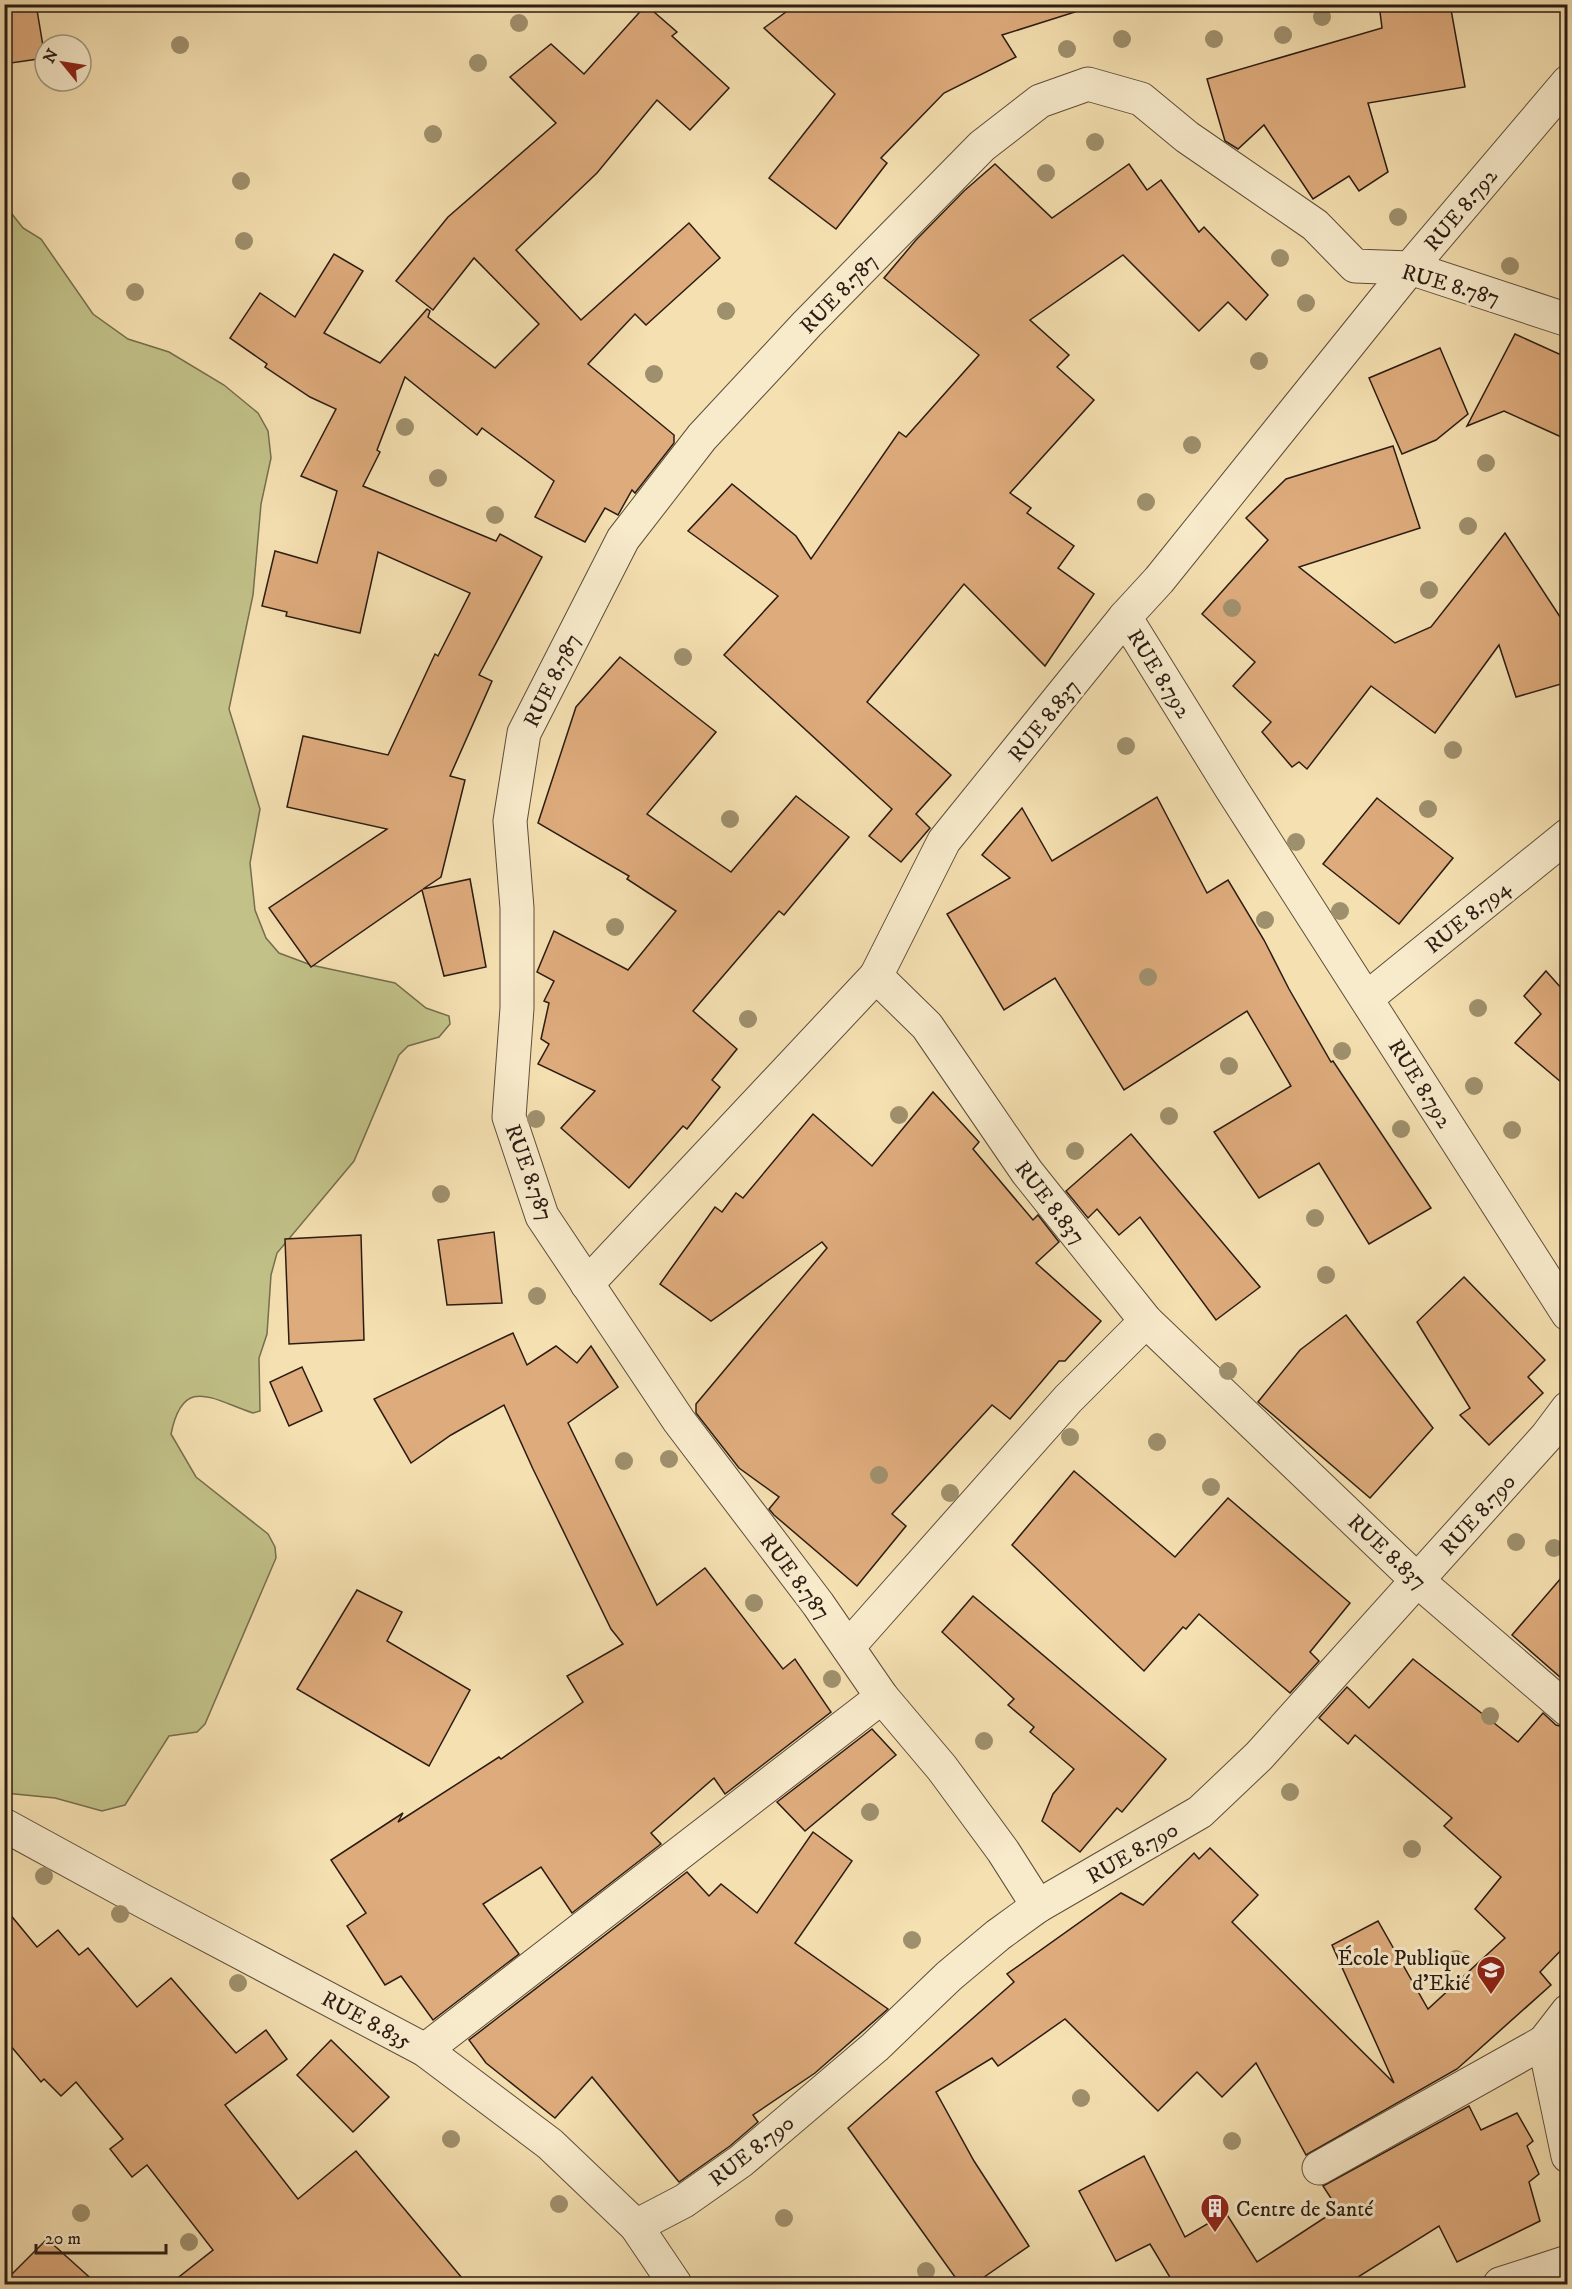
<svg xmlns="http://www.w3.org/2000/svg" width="1572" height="2289" font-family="'IM FELL DW Pica',serif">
	<rect width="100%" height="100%" fill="#f5e0b1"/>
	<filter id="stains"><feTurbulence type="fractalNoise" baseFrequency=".00333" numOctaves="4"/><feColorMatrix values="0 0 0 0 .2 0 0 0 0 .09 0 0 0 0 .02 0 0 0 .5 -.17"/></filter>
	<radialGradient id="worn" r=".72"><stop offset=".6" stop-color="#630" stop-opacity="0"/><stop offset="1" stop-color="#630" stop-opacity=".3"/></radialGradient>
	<path fill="#c1c188" stroke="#766e4e" stroke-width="1.5" d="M4 204 23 228 41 239 93 314 128 339 169 352 224 385 258 413 268 431 271 458 261 504 253 595 229 709 260 809 250 863 255 910 266 938 279 953 311 965 395 983 426 1008 449 1016 450 1024 439 1037 408 1046 399 1055 354 1161 277 1253 271 1275 267 1334 259 1358 260 1411 253 1413C211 1399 183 1375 171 1434L196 1477 268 1534 275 1547 276 1558 205 1724 197 1732 169 1736 125 1805 102 1811 55 1798 5 1793Z"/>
	<g fill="#deab7c" stroke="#2b1c13" stroke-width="1.5">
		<path d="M36 4 45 58 4 64V9Z"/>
		<path d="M797 4H1074L1075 12 1002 35 1016 57 944 93 881 158 887 163 836 229 769 178 835 94 764 28Z"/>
		<path d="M1379 4H1450L1465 87 1368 103 1388 172 1359 191 1349 176 1313 199 1264 125 1238 149 1225 141 1207 79 1382 28Z"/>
		<path d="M646 5 677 32 672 36 729 88 690 130 657 100 597 173 516 250 581 320 689 223 720 258 646 325 635 314 588 364 674 435V443L635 493 632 490 618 515 605 508 585 542 535 517 554 481 482 428 477 435 405 377 377 450 380 452 363 486 496 541 500 534 542 557 479 675 492 681 450 776 465 780 441 877 423 889 470 879 486 967 444 976 422 890 311 967 269 908 387 829 287 807 303 736 388 755 435 654 438 656 470 593 378 552 360 633 286 616 287 612 262 606 275 551 317 563 337 491 301 476 336 409 310 397 265 367 267 364 230 338 260 293 295 317 334 254 363 271 324 333 380 363 427 309 430 311 428 317 495 368 539 324 474 258 433 310 396 281 448 217 556 123 510 77 551 44 584 74Z"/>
		<path d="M995 164 1052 218 1129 164 1147 190 1161 180 1199 232 1204 227 1268 295 1246 320 1228 302 1199 331 1123 255 1030 320 1069 355 1057 367 1094 400 1010 493 1031 508 1027 513 1074 546 1058 568 1094 594 1045 666 964 584 867 702 951 775 916 814 930 828 901 862 869 836 892 809 724 655 778 596 688 531 732 484 796 536 811 559 899 432 906 437 979 355 884 278 916 240 964 191Z"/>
		<path d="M1515 334 1568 358V440L1504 411 1467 426Z"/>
		<path d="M1440 348 1468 414 1436 440 1402 454 1369 378Z"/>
		<path d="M1393 446 1420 528 1299 567 1395 643 1431 627 1505 533 1568 629V682L1516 697 1499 645 1435 733 1371 686 1307 769 1299 762 1292 767 1262 732 1271 722 1233 686 1255 662 1202 614 1268 540 1246 518 1286 479Z"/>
		<path d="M620 657 716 732 647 814 731 872 796 796 849 837 784 915 779 911 693 1011 737 1049 712 1080 720 1087 687 1129 683 1126 629 1188 561 1128 595 1091 538 1064 549 1044 541 1039 549 1003 544 1001 554 981 537 972 554 931 628 970 676 911 627 879 629 876 538 823 576 707Z"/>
		<path d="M1157 797 1207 893 1228 880 1264 940 1289 989 1331 1062 1333 1061 1431 1208 1369 1244 1319 1163 1259 1198 1214 1132 1291 1086 1247 1011 1124 1090 1055 978 1004 1010 947 914 1010 878 982 855 1022 808 1052 861Z"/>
		<path d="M1377 798 1453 858 1399 924 1323 864Z"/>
		<path d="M1546 971 1562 989 1568 983V1088L1515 1043 1541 1014 1524 996Z"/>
		<path d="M933 1092 979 1142 973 1149 1033 1220 1038 1215 1059 1242 1036 1263 1101 1321 1065 1361H1059L1010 1419 992 1405 892 1514 906 1526 857 1586 774 1515 769 1509 779 1497 739 1468 696 1413V1404L827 1248 822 1242 711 1321 660 1284 715 1207 722 1212 736 1193 743 1198 813 1114 872 1166Z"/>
		<path d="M1131 1134 1260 1287 1216 1320 1140 1217 1119 1235 1097 1209 1088 1218 1066 1191Z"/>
		<path d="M494 1232 502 1303 447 1305 438 1240Z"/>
		<path d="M361 1235 364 1340 289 1344 285 1239Z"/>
		<path d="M1464 1277 1545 1360 1528 1377 1543 1393 1489 1445 1460 1415 1470 1408 1417 1322Z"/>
		<path d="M1346 1315 1433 1428 1370 1498 1258 1402 1300 1350Z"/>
		<path d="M513 1333 527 1365 556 1346 577 1363 591 1346 618 1387 568 1423 657 1605 705 1568 783 1669 795 1659 831 1712 725 1794 714 1778 651 1833 661 1844 572 1913 541 1867 483 1904 519 1954 433 2020 401 1976 385 1985 347 1926 366 1913 331 1860 403 1813 398 1822 499 1757 501 1759 583 1702 567 1676 623 1644 611 1629 533 1469 504 1405 451 1435 411 1463 374 1399Z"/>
		<path d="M302 1367 322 1411 289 1426 270 1382Z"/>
		<path d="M1074 1471 1175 1557 1228 1498 1350 1603 1310 1652 1319 1661 1290 1693 1199 1614 1186 1629 1183 1627 1144 1671 1012 1545Z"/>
		<path d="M1568 1570V1684L1512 1635Z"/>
		<path d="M357 1590 402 1612 387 1641 470 1690 429 1766 297 1689Z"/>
		<path d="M973 1596 1166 1759 1122 1812 1117 1808 1080 1852 1042 1821 1053 1794 1074 1769 1030 1732 1034 1727 1008 1705 1014 1699 942 1632Z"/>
		<path d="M1413 1659 1518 1742 1543 1713 1556 1725 1568 1728V1943L1540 1972 1551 1985 1457 2069 1306 2155 1256 2063 1222 2097 1197 2072 1158 2111 1065 2019 998 2066 992 2058 936 2092 974 2161 1029 2246 974 2284H960L848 2128 1014 1982 1007 1974 1121 1893 1143 1905 1194 1853 1199 1859 1210 1848 1258 1895 1232 1922 1394 2083 1332 1945 1378 1921 1428 2009 1505 1938 1475 1909 1501 1877 1444 1826 1452 1818 1355 1735 1348 1744 1319 1718 1347 1687 1369 1708Z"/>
		<path d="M872 1729 896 1755 805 1831 777 1802Z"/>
		<path d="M813 1832 852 1861 795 1943 888 2009 815 2073 753 2115 758 2122 730 2146 679 2182 592 2077 555 2118 486 2063 469 2040 687 1872 709 1896 721 1884 757 1913Z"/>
		<path d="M4 1907 37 1947 58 1930 79 1955 88 1948 137 2007 171 1978 236 2053 266 2030 287 2059 225 2105 298 2199 356 2151 467 2284H170L213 2250 147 2165 132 2177 110 2149 123 2139 76 2082 61 2096 44 2079 41 2082 4 2038Z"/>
		<path d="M331 2040 389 2097 353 2132 297 2075Z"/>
		<path d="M1469 2106 1481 2130 1517 2113 1533 2141 1527 2146 1539 2174 1529 2182 1540 2221 1457 2262 1439 2226 1347 2284H1174L1150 2244 1116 2261 1079 2191 1144 2156 1185 2237 1226 2213 1257 2262 1338 2209 1323 2186Z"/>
		<path d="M47 2239 97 2284H4V2282Z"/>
	</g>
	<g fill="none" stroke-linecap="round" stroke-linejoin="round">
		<g stroke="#5e4d3a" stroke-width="35">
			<g id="minor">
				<path d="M1568 82 1410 268 1159 580 1125 617 1231 788 1568 1314"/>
				<path d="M1125 617 944 841 876 976 927 1026 1027 1172 1146 1321 1418 1581 1568 1710"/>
				<path d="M1367 998 1568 835"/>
				<path d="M587 1284 876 976"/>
				<path d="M848 1647 1068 1399 1146 1321"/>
				<path d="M4 1825 143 1901 425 2050 550 2144 636 2226 675 2284"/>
				<path d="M1038 1906 1003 1851 942 1768 882 1697 818 1604 679 1421 542 1216 509 1117 517 1008V908L510 821 524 733 623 539 702 437 807 324 982 146 1040 101 1088 84 1141 99 1187 137 1315 225 1355 266 1410 268 1568 320"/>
				<path d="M1568 2011 1544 2042 1568 2156"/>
				<path d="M425 2050 882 1697"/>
				<path d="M1319 2168 1544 2042"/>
				<path d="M636 2226 684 2201 741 2161 875 2047 949 1976 998 1935 1038 1906 1200 1812 1259 1756 1547 1436 1568 1408"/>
				<path d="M1500 2284 1568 2262"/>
			</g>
		</g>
		<use href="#minor" stroke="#f8ebcc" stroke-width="33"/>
	</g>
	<g fill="#9f906d">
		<circle cx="1322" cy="17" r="9"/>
		<circle cx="519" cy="23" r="9"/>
		<circle cx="1283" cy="35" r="9"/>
		<circle cx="1122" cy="39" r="9"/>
		<circle cx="1214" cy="39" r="9"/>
		<circle cx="180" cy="45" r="9"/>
		<circle cx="1067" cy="49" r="9"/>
		<circle cx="478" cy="63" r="9"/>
		<circle cx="433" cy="134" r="9"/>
		<circle cx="1095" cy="142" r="9"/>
		<circle cx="1046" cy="173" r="9"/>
		<circle cx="241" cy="181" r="9"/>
		<circle cx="1398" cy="217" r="9"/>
		<circle cx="244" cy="241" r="9"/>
		<circle cx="1280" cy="258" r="9"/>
		<circle cx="1510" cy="266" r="9"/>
		<circle cx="135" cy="292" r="9"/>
		<circle cx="1306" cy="303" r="9"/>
		<circle cx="726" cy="311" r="9"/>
		<circle cx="1259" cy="361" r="9"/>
		<circle cx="654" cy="374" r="9"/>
		<circle cx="405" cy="427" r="9"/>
		<circle cx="1192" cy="445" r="9"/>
		<circle cx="1486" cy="463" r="9"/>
		<circle cx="438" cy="478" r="9"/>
		<circle cx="1146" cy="502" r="9"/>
		<circle cx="495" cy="515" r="9"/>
		<circle cx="1468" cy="526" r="9"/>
		<circle cx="1429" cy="590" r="9"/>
		<circle cx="1232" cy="608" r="9"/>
		<circle cx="683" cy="657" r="9"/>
		<circle cx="1126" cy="746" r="9"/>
		<circle cx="1453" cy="750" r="9"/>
		<circle cx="1428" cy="809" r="9"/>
		<circle cx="730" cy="819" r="9"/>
		<circle cx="1296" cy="842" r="9"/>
		<circle cx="1340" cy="911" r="9"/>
		<circle cx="1265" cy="920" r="9"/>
		<circle cx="615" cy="927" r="9"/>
		<circle cx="1148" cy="977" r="9"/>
		<circle cx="1478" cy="1008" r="9"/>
		<circle cx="748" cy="1019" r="9"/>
		<circle cx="1342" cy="1051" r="9"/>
		<circle cx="1229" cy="1066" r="9"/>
		<circle cx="1474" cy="1086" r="9"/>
		<circle cx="899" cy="1115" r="9"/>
		<circle cx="1169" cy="1116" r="9"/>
		<circle cx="536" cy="1119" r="9"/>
		<circle cx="1401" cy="1129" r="9"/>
		<circle cx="1512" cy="1130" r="9"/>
		<circle cx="1075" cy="1151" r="9"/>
		<circle cx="441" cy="1194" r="9"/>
		<circle cx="1315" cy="1218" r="9"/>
		<circle cx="1326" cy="1275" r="9"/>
		<circle cx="537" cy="1296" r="9"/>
		<circle cx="1228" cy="1371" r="9"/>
		<circle cx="1070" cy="1437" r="9"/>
		<circle cx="1157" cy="1442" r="9"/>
		<circle cx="669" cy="1459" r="9"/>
		<circle cx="624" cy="1461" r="9"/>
		<circle cx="879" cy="1475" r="9"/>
		<circle cx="1211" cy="1487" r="9"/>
		<circle cx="950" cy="1493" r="9"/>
		<circle cx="1516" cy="1542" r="9"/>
		<circle cx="1554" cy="1548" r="9"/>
		<circle cx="754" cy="1603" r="9"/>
		<circle cx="832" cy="1679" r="9"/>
		<circle cx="1490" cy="1716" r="9"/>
		<circle cx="984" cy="1741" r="9"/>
		<circle cx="1290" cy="1792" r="9"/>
		<circle cx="870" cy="1812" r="9"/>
		<circle cx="1412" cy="1849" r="9"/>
		<circle cx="44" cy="1876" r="9"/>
		<circle cx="120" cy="1914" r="9"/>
		<circle cx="912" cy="1940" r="9"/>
		<circle cx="1456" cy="1959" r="9"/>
		<circle cx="238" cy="1983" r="9"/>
		<circle cx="1081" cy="2098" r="9"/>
		<circle cx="451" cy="2139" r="9"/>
		<circle cx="1232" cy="2141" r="9"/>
		<circle cx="559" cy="2204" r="9"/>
		<circle cx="81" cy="2213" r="9"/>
		<circle cx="784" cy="2218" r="9"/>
		<circle cx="189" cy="2242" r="9"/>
		<circle cx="926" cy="2271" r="9"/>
	</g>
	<defs>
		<g id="school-pin" transform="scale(1.5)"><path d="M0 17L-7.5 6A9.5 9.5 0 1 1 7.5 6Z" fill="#8f2418" stroke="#f8ebcc"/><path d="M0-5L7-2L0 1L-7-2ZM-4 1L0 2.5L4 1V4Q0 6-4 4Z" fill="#fff"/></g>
		<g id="building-pin" transform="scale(1.5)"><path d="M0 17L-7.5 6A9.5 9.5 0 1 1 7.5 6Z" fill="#8f2418" stroke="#f8ebcc"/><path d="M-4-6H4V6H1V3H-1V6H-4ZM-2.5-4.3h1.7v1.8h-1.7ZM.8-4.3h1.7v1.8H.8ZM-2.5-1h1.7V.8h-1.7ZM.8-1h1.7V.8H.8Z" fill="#fff"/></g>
	</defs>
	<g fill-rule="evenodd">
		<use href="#school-pin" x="1491" y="1970"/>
		<use href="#building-pin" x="1215" y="2208"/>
	</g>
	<g text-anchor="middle" stroke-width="6" stroke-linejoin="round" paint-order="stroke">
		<g font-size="22" fill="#2b1c13" stroke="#f8ebcc">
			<text transform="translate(1460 209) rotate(-50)" y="8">RUE 8.792</text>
			<text transform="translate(1451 284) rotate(16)" y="8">RUE 8.787</text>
			<text transform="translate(838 293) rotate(-46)" y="8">RUE 8.787</text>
			<text transform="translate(1160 673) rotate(58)" y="8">RUE 8.792</text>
			<text transform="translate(551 680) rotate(-64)" y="8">RUE 8.787</text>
			<text transform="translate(1043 720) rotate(-51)" y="8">RUE 8.837</text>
			<text transform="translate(1467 916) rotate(-39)" y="8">RUE 8.794</text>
			<text transform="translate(1421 1083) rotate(58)" y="8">RUE 8.792</text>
			<text transform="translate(530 1172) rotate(70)" y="8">RUE 8.787</text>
			<text transform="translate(1051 1202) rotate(52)" y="8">RUE 8.837</text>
			<text transform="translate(1477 1514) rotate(-48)" y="8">RUE 8.790</text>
			<text transform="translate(1388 1551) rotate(43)" y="8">RUE 8.837</text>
			<text transform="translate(796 1576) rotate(53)" y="8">RUE 8.787</text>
			<text transform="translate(1132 1852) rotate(-30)" y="8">RUE 8.790</text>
			<text transform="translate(367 2019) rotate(28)" y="8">RUE 8.835</text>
			<text transform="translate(751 2150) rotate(-38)" y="8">RUE 8.790</text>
		</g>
		<g font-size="22" fill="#2b1c13" stroke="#f8ebcc" text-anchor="end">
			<text x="1470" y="1965">École Publique<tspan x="1470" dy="25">d'Ekié</tspan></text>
			<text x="1236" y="2216" text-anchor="start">Centre de Santé</text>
		</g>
	</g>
	<rect width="1572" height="2289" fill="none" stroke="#f5e0b1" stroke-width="24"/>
	<rect x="6" y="6" width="1560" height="2277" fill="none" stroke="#2b1c13" stroke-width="3"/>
	<rect x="12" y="12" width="1548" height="2265" fill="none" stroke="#2b1c13" stroke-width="1.5"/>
	<g transform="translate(63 63) rotate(300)"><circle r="28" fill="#f8ebcc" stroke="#a69882" stroke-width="1.5"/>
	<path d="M0-4.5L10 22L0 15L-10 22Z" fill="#8f2418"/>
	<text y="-9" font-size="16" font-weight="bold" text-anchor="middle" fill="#2b1c13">N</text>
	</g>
	<path d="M36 2244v9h130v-9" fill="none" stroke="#2b1c13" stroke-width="3"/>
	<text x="45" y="2244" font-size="18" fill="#2b1c13" stroke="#f8ebcc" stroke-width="4.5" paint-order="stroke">20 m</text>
	<rect width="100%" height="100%" filter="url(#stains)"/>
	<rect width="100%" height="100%" fill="url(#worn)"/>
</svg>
